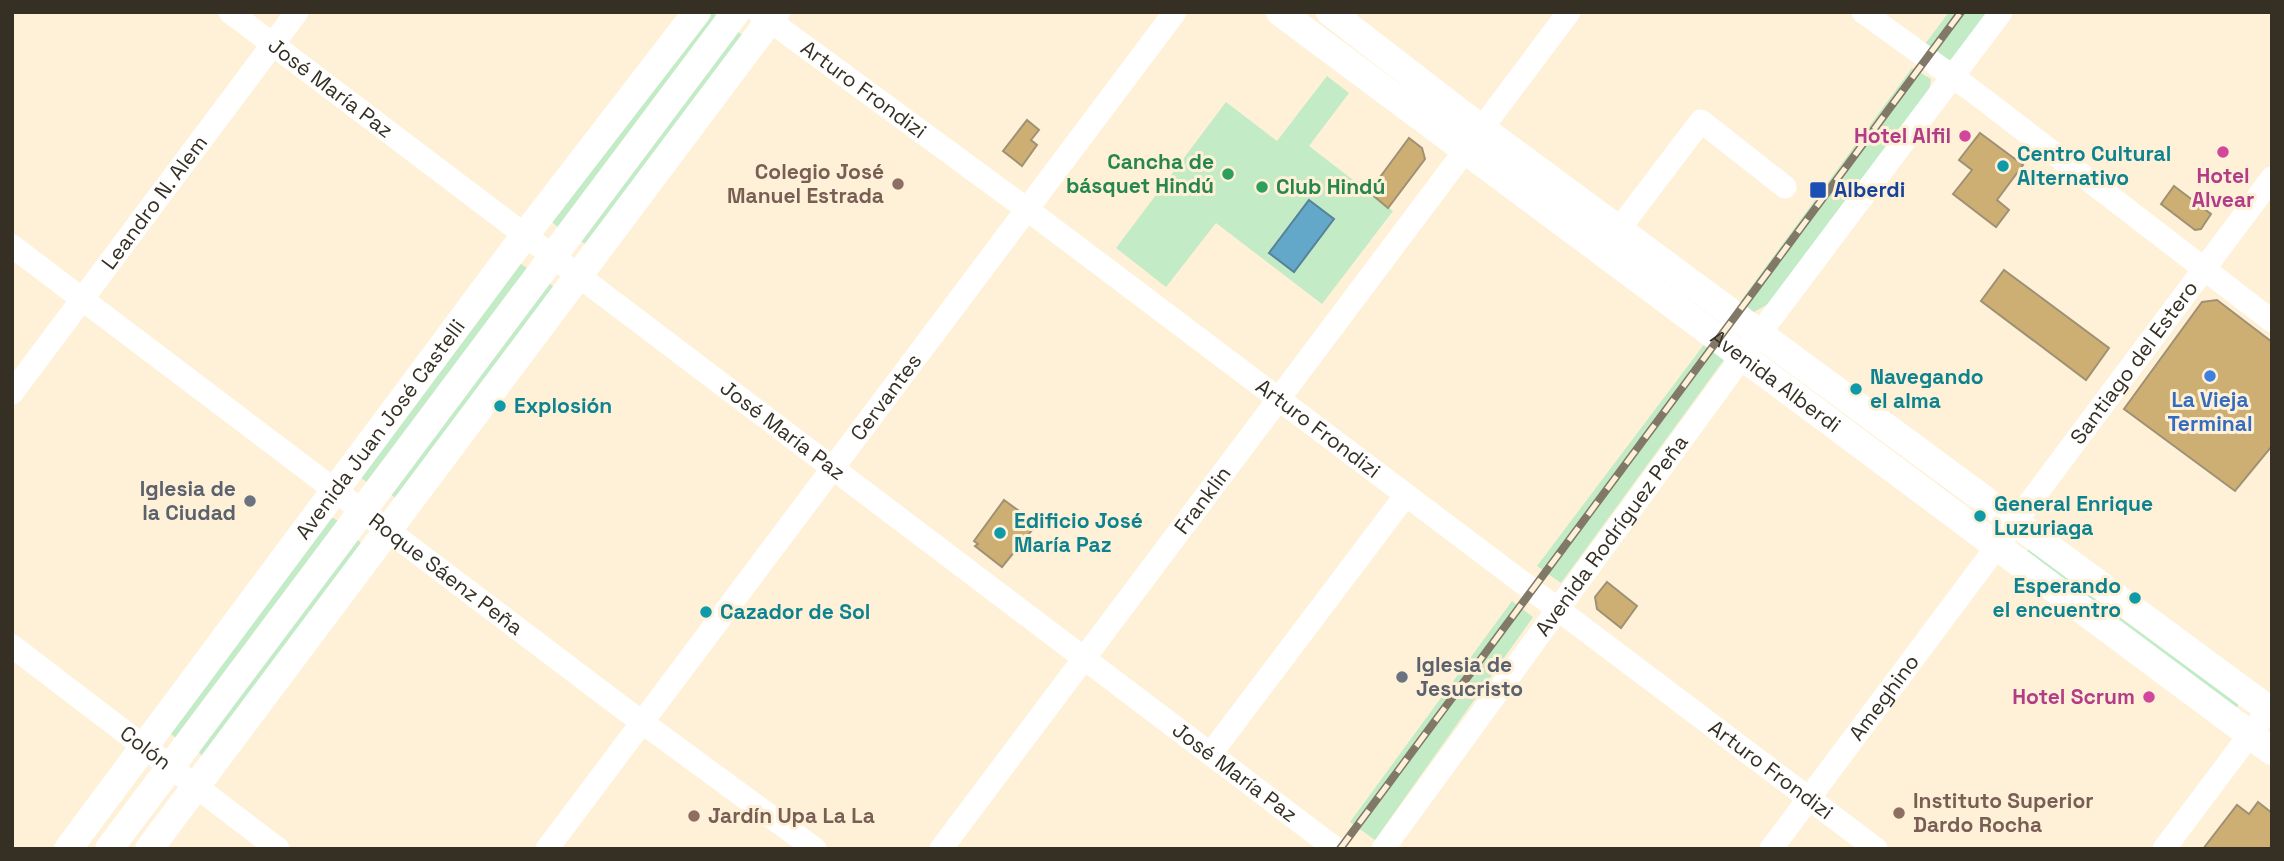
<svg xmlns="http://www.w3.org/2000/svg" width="2284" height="861" font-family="'Space Grotesk',sans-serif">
	<rect width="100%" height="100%" fill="#fef1d8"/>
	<g fill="#c2ebc6">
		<path d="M707 12 719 16 559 228 552 222Z"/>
		<path d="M1949 12H1992L1960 56 1949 60 1925 44Z"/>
		<path d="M737 31 742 35 586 244 580 241Z"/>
		<path d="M1912 68 1931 79 1929 92 1770 303 1752 313 1740 302Z"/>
		<path d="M1327 76 1349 93 1309 146 1393 211 1322 304 1216 223 1166 287 1116 248 1226 102 1277 141Z"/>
		<path d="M520 263 527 268V273L367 482 361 478Z"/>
		<path d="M549 283 555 288 397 499 390 494Z"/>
		<path d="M1706 342 1726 357 1561 583 1537 566Z"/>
		<path d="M333 518 338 521 176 738 171 734V730L328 519Z"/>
		<path d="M358 540 363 545 205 759 197 750Z"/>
		<path d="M2030 548 2239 703 2235 711 2027 551Z"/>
		<path d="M1512 601 1533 617 1375 840 1350 822Z"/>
	</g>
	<path fill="#63a7c9" stroke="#568398" stroke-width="2" d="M1309 200 1334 219 1294 272 1269 253Z"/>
	<g fill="#cdaf73" stroke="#9f9174" stroke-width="2">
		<path d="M1027 120 1039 130 1031 140 1037 145 1022 166 1003 151Z"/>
		<path d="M1980 133 2023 165 1997 200 2009 210 1996 227 1953 194 1972 170 1959 160Z"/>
		<path d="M1409 138 1422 148 1425 159 1388 208 1369 192Z"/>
		<path d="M2174 186 2211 214 2201 229 2195 230 2161 204Z"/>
		<path d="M2004 270 2109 348 2086 380 1981 301Z"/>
		<path d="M2217 300 2272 342V446L2235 491 2124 409 2202 302Z"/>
		<path d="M1004 500 1037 524 1002 567 975 546 978 544 974 541Z"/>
		<path d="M1607 582 1637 606 1621 628 1597 609 1595 597Z"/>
		<path d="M2258 802 2272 813V849H2203L2237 805 2249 814Z"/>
	</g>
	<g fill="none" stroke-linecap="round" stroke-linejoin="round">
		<g stroke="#fff" stroke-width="23">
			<path id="s1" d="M230 12 1336 849"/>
			<path id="s2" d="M758 12 1028 210 1876 849"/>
			<path d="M1863 12 1974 92 2272 321"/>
			<path d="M1619 229 1701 121 1785 187"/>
			<path id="s3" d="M12 246 620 706 815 849"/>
			<path id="s4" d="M12 393 297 12"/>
			<path id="s5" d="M12 646 278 849"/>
			<path d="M1212 752 1406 495"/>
			<path id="s6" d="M547 849 1175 12"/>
			<path id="s7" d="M941 849 1569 12"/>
			<path id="s8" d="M1383 849 1742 357 2001 12"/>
			<path id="s9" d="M1771 849 2272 178"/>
			<path d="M2164 849 2272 705"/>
		</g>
		<g stroke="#fff" stroke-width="28">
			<path id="s10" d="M1280 12 2272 751"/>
			<path d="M1330 12 1462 114 2272 712"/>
			<path id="s11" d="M68 849 525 235 697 12"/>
			<path d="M109 849 736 12"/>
			<path d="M149 849 776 12"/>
		</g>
		<g stroke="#817868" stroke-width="8">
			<path id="rail" d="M1340 849 1961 12"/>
		</g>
		<use href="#rail" stroke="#fef1d8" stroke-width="5" stroke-dasharray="16" stroke-linecap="butt"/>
	</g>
	<g fill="#d1479c" stroke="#fef1d8" stroke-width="2.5">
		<circle cx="1965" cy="136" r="7"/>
		<circle cx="2223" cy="152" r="7"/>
		<circle cx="2149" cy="697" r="7"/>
	</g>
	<g fill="#0f9aa8" stroke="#fef1d8" stroke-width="2.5">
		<circle cx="2003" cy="166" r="7"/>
		<circle cx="1856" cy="389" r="7"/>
		<circle cx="500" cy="406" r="7"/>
		<circle cx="1980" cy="516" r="7"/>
		<circle cx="1000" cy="533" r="7"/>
		<circle cx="2135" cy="598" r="7"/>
		<circle cx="706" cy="612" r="7"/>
	</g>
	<g fill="#2e9e5b" stroke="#fef1d8" stroke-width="2.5">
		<circle cx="1228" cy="174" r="7"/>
		<circle cx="1262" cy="187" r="7"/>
	</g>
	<g fill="#8d6e63" stroke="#fef1d8" stroke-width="2.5">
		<circle cx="898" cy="184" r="7"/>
		<circle cx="1899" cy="813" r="7"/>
		<circle cx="694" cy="816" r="7"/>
	</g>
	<rect fill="#1a4fb4" stroke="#fef1d8" stroke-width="2.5" x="1809" y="181" width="18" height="18" rx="3.5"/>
	<circle fill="#3f7fe0" stroke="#fef1d8" stroke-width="2.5" cx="2210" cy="376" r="7"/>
	<g fill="#6b7280" stroke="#fef1d8" stroke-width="2.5">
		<circle cx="250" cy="501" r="7"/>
		<circle cx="1402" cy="677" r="7"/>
	</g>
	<g text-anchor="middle" stroke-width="6" stroke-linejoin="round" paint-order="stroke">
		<g font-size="21" fill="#363024" stroke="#fef1d8">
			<text dy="7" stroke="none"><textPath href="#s1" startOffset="126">José María Paz</textPath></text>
			<text dy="7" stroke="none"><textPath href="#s2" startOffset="131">Arturo Frondizi</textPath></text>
			<text dy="7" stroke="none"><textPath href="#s4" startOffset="238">Leandro N. Alem</textPath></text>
			<text dy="7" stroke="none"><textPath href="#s9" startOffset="607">Santiago del Estero</textPath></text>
			<text dy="7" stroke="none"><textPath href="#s10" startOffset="618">Avenida Alberdi</textPath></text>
			<text dy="7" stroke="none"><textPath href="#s6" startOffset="565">Cervantes</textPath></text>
			<text dy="7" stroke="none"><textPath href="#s11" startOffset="523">Avenida Juan José Castelli</textPath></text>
			<text dy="7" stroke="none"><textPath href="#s1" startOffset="693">José María Paz</textPath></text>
			<text dy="7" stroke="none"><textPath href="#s2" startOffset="698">Arturo Frondizi</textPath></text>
			<text dy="7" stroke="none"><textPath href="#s7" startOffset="436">Franklin</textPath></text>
			<text dy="7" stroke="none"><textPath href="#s8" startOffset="388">Avenida Rodríguez Peña</textPath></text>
			<text dy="7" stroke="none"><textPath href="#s3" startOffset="544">Roque Sáenz Peña</textPath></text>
			<text dy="7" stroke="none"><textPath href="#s9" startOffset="189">Ameghino</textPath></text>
			<text dy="7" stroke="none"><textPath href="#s5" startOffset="168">Colón</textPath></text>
			<text dy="7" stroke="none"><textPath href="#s2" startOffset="1265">Arturo Frondizi</textPath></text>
			<text dy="7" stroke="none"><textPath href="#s1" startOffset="1260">José María Paz</textPath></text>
		</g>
		<g font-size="21" font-weight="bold" fill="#b23c85" stroke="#fef1d8" text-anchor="end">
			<text x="1951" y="143">Hotel Alfil</text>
			<text x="2223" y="183" text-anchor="middle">Hotel<tspan x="2223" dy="24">Alvear</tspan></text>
			<text x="2135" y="704">Hotel Scrum</text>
		</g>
		<g font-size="21" font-weight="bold" fill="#0d838f" stroke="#fef1d8" text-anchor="start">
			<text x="2017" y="161">Centro Cultural<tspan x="2017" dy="24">Alternativo</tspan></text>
			<text x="1870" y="384">Navegando<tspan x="1870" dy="24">el alma</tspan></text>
			<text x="514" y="413">Explosión</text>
			<text x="1994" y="511">General Enrique<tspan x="1994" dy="24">Luzuriaga</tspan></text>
			<text x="1014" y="528">Edificio José<tspan x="1014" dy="24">María Paz</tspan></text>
			<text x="2121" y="593" text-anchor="end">Esperando<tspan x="2121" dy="24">el encuentro</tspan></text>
			<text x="720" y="619">Cazador de Sol</text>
		</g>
		<g font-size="21" font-weight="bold" fill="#27864d" stroke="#fef1d8" text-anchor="end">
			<text x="1214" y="169">Cancha de<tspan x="1214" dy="24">básquet Hindú</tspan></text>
			<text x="1276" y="194" text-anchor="start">Club Hindú</text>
		</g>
		<g font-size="21" font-weight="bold" fill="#785e54" stroke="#fef1d8" text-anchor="start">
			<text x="884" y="179" text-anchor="end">Colegio José<tspan x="884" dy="24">Manuel Estrada</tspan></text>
			<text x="1913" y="808">Instituto Superior<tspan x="1913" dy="24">Dardo Rocha</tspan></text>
			<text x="708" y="823">Jardín Upa La La</text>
		</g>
		<g font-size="21" font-weight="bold" fill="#164399" stroke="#fef1d8" text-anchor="start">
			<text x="1834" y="197">Alberdi</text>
		</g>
		<g font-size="21" font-weight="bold" fill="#366cbe" stroke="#fef1d8">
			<text x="2210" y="407">La Vieja<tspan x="2210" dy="24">Terminal</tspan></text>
		</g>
		<g font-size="21" font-weight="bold" fill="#5b616d" stroke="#fef1d8" text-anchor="end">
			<text x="236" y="496">Iglesia de<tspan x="236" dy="24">la Ciudad</tspan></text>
			<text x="1416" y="672" text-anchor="start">Iglesia de<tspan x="1416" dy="24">Jesucristo</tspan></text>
		</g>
	</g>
	<rect width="2284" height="861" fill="none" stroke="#363024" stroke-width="28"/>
</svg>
